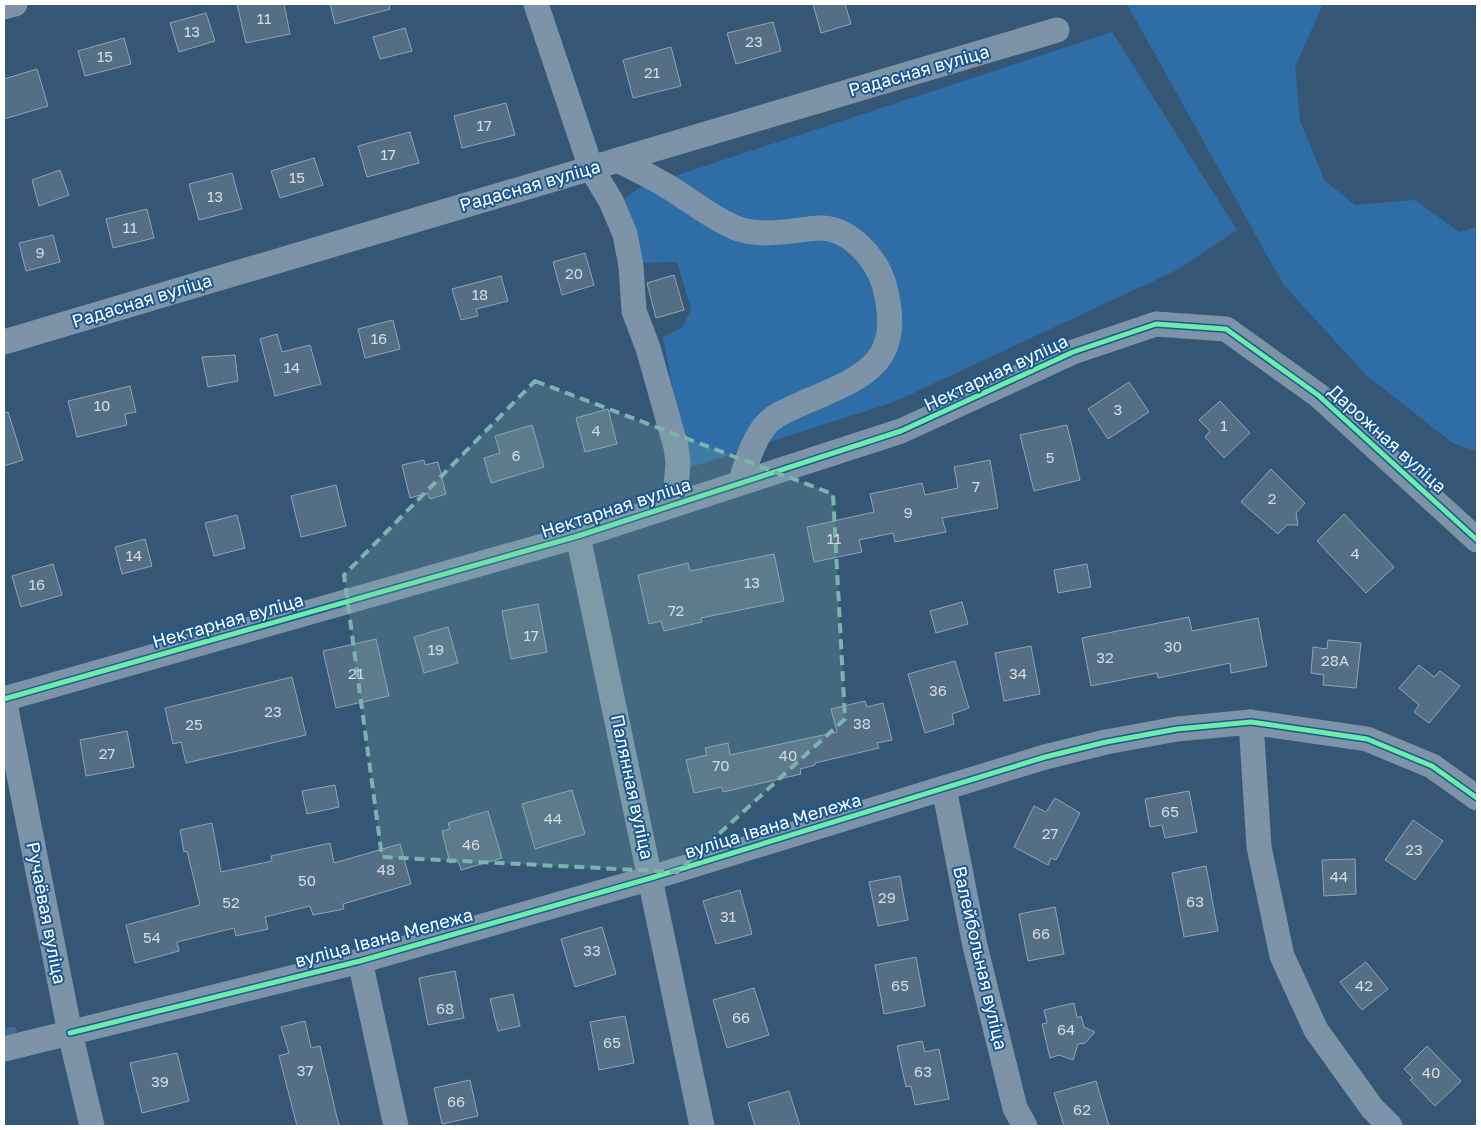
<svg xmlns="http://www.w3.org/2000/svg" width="1481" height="1130" font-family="'Golos Text',sans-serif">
	<rect width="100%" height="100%" fill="#365675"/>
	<g fill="#2f6da6">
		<path d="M1127 4H1323L1295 67 1300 121 1325 181 1355 205 1415 200 1459 232 1477 227V451L1454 444 1366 375 1283 284Z"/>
		<path d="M1112 32 1237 230 1177 270 894 402 688 468 663 337 683 327 691 309 677 262 639 263 617 204 641 187Z"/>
	</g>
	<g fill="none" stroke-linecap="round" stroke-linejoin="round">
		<path stroke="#426c93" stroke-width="7" d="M4 1033 13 1030"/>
	</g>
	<g fill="#546e86" stroke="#92a5b6">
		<path d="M237 4H284L290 34 246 43Z"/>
		<path d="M330 4H389L390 9 335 24Z"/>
		<path d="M813 4H845L851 24 821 33Z"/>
		<path d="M206 13 215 41 179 52 170 23Z"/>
		<path d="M773 22 781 51 736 64 727 33Z"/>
		<path d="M405 28 412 51 380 59 373 37Z"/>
		<path d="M124 38 131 64 85 76 78 51Z"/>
		<path d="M671 47 681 86 633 98 623 60Z"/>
		<path d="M37 69 48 106 4 119V79Z"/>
		<path d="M506 103 515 135 462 148 454 116Z"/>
		<path d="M410 132 419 163 367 177 358 146Z"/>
		<path d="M314 158 323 185 280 198 271 171Z"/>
		<path d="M60 170 69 195 39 206 32 180Z"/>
		<path d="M232 173 242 209 199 220 189 184Z"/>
		<path d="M147 209 154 238 113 248 106 219Z"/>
		<path d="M53 235 60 262 26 271 19 243Z"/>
		<path d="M585 253 594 285 562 295 553 262Z"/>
		<path d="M674 275 684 310 656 318 647 283Z"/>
		<path d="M501 276 508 301 476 309 478 316 461 320 452 289Z"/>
		<path d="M393 320 400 349 365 358 358 329Z"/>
		<path d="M277 334 282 352 310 345 321 384 275 396 260 339Z"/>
		<path d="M235 355 238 381 208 387 202 357Z"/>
		<path d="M1129 382 1149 412 1108 439 1088 409Z"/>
		<path d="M130 386 136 412 125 414 127 425 77 437 68 401Z"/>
		<path d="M1220 401 1250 433 1224 458 1205 437 1210 431 1199 420Z"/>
		<path d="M608 409 617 444 585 452 576 418Z"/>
		<path d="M8 412 23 460 4 466V413Z"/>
		<path d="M532 425 544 467 491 483 484 458 500 453 495 436Z"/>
		<path d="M1067 425 1080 480 1034 491 1020 435Z"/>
		<path d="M424 460 425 465 438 462 446 494 430 499 427 493 410 498 402 465Z"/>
		<path d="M990 460 998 508 942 518 946 532 895 542 893 533 859 540 862 552 814 562 807 527 874 512 870 494 922 483 925 495 958 488 954 467Z"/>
		<path d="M1271 469 1305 503 1296 513 1298 525H1287L1278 534 1241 502Z"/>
		<path d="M336 485 346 526 301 537 291 496Z"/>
		<path d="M1344 514 1394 567 1366 593 1317 541Z"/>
		<path d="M237 515 245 548 214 556 205 523Z"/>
		<path d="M145 539 152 566 122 574 115 547Z"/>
		<path d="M774 554 784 601 701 618 702 622 664 631 661 621 649 624 638 575 688 563 690 571Z"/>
		<path d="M53 564 62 595 21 607 12 576Z"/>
		<path d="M1087 564 1091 587 1058 593 1054 570Z"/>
		<path d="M962 602 968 624 936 633 930 611Z"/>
		<path d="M538 604 547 652 511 659 502 611Z"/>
		<path d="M1189 617 1192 631 1258 618 1267 666 1231 673 1230 663 1158 678 1157 673 1091 686 1082 638Z"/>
		<path d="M448 627 458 663 424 673 414 637Z"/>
		<path d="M376 639 389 696 336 708 323 651Z"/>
		<path d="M1328 640 1361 643 1356 688 1323 685 1324 675 1311 673 1313 647 1327 649Z"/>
		<path d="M1031 646 1040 694 1004 701 995 653Z"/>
		<path d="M955 661 969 708 952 714 954 724 925 733 908 674Z"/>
		<path d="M1419 665 1434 677 1440 671 1460 686 1429 723 1414 712 1419 705 1399 688Z"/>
		<path d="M292 677 306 735 186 763 181 742 173 744 165 708Z"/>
		<path d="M865 701 867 707 883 703 892 740 877 743 879 748 815 763V765L800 769 801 774 723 792 722 787 694 793 686 760 707 755 705 748 728 743 730 755 837 732 831 709Z"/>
		<path d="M127 731 134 767 86 776 80 740Z"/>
		<path d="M335 785 339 807 307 814 302 791Z"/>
		<path d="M572 790 585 834 535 849 522 804Z"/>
		<path d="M1189 791 1197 832 1165 838 1162 825 1150 827 1145 799Z"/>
		<path d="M1055 798 1080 813 1056 860 1051 858 1048 865 1014 847 1034 806 1046 812Z"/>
		<path d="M488 811 502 858 461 870 458 861 450 863 442 831 450 829 448 823Z"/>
		<path d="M1413 820 1443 841 1415 880 1385 860Z"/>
		<path d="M212 823 221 872 272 861 271 856 330 843 334 863 400 844 411 884 343 904 344 909 313 915 310 906 265 917 268 929 236 936 234 928 177 942 179 951 135 963 126 925 200 905 187 851 184 852 180 830Z"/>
		<path d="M1355 859 1356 894 1324 896 1322 860Z"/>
		<path d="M1206 866 1218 931 1184 937 1172 873Z"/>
		<path d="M900 876 908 920 878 926 869 882Z"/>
		<path d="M740 890 752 934 716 944 703 901Z"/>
		<path d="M1055 907 1064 954 1028 961 1019 914Z"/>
		<path d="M602 927 616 974 575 987 561 939Z"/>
		<path d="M916 957 925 1006 884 1014 875 965Z"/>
		<path d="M1366 962 1388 989 1362 1010 1340 982Z"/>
		<path d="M455 971 464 1018 428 1025 419 978Z"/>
		<path d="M754 988 769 1035 727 1048 713 1000Z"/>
		<path d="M513 994 520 1026 498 1031 490 999Z"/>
		<path d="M1074 1003 1077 1018 1081 1016 1084 1027 1095 1032 1085 1043 1078 1044 1073 1060 1059 1055 1050 1058 1042 1024 1047 1023 1044 1010Z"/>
		<path d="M625 1016 634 1063 599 1070 590 1022Z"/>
		<path d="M305 1021 311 1048 320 1046 339 1126H297L279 1056 289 1053 281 1027Z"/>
		<path d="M922 1041 925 1052 939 1049 949 1099 915 1105 911 1086 906 1087 897 1046Z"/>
		<path d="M1427 1046 1461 1081 1435 1106 1410 1080 1413 1078 1404 1069Z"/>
		<path d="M177 1053 189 1101 142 1113 130 1063Z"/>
		<path d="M470 1080 478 1116 442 1124 434 1088Z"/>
		<path d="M1096 1081 1109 1126H1064L1054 1093Z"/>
		<path d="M789 1091 800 1126H755L748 1103Z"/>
	</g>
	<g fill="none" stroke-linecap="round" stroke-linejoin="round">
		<g stroke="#7d94a8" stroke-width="25">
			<path d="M536 4 591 168 611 201 625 234 631 266 634 311 648 348 676 447 678 462 675 503"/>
			<path d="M4 7 15 4"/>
			<path d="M618 160C637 170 657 179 675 191 695 204 714 219 736 228 763 238 792 230 819 228 849 227 876 258 884 284 905 363 866 376 803 403 790 409 773 415 764 427 752 443 746 463 741 482"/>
			<path d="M4 342 1057 30"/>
			<path d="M578 536 702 1126"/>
			<path d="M4 699 578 536 901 431 1073 352 1156 324 1226 329 1318 395 1477 540"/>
			<path d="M4 699 70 1033 92 1126"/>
			<path d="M1251 722 1259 847 1282 956 1316 1030 1372 1108 1390 1126"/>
			<path d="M944 788 975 946 1015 1108 1025 1126"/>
			<path d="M360 961 396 1126"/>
			<path d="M4 1049 360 961 651 878 1045 757 1106 742 1177 729 1251 722 1367 739 1432 766 1477 798"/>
		</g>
		<g stroke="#1b5790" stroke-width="8">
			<g id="cycleway">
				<path d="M4 699 578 536 901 431 1073 352 1156 324 1226 329 1318 395 1477 540"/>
				<path d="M70 1033 360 961 651 878 1045 757 1106 742 1177 729 1251 722 1367 739 1432 766 1477 798"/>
			</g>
		</g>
		<use href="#cycleway" stroke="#6deda7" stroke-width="5"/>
	</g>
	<path fill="#7bb4af" fill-opacity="0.2" stroke="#7bb4af" stroke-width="4" stroke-dasharray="10 6" stroke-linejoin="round" d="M535 381 833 494 845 719 677 872 382 857 344 575Z"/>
	<g text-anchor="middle" stroke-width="4" stroke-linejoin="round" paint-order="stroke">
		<g font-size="15" fill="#d4dbe1">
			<text x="264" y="24">11</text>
			<text x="192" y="37">13</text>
			<text x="754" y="47">23</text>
			<text x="105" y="62">15</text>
			<text x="652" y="78">21</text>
			<text x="484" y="131">17</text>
			<text x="388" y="160">17</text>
			<text x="297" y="183">15</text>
			<text x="215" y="202">13</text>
			<text x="130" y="233">11</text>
			<text x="40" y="258">9</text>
			<text x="574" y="279">20</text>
			<text x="480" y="300">18</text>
			<text x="379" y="344">16</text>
			<text x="292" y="373">14</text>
			<text x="102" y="411">10</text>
			<text x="1118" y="415">3</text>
			<text x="1224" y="431">1</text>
			<text x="596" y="436">4</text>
			<text x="516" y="461">6</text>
			<text x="1050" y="463">5</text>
			<text x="976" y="492">7</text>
			<text x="1272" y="504">2</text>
			<text x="908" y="518">9</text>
			<text x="834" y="544">11</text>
			<text x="1355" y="559">4</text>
			<text x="134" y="561">14</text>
			<text x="752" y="588">13</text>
			<text x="37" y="590">16</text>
			<text x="676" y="616">72</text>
			<text x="531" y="641">17</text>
			<text x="1173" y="652">30</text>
			<text x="436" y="655">19</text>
			<text x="1105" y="663">32</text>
			<text x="1335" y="666">28А</text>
			<text x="356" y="679">21</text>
			<text x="1018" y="679">34</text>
			<text x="938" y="696">36</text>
			<text x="273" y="717">23</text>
			<text x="862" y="729">38</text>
			<text x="194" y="730">25</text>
			<text x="107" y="759">27</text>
			<text x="788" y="761">40</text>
			<text x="721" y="771">70</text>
			<text x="1170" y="817">65</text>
			<text x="553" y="824">44</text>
			<text x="1050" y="839">27</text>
			<text x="471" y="850">46</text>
			<text x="1414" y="855">23</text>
			<text x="386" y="875">48</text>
			<text x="1339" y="882">44</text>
			<text x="307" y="886">50</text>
			<text x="887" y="903">29</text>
			<text x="1195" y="907">63</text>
			<text x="231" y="908">52</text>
			<text x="728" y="922">31</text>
			<text x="1041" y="939">66</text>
			<text x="152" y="943">54</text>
			<text x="592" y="956">33</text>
			<text x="900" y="991">65</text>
			<text x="1364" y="991">42</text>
			<text x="445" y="1014">68</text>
			<text x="741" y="1023">66</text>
			<text x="1066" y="1035">64</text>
			<text x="612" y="1048">65</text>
			<text x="305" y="1076">37</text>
			<text x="923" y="1077">63</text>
			<text x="1431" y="1078">40</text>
			<text x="160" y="1087">39</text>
			<text x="456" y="1107">66</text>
			<text x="1082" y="1115">62</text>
		</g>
		<g font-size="18" fill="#fff" stroke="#1b5790">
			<text transform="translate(919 71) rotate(-16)" y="6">Радасная вуліца</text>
			<text transform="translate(530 186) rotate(-16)" y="6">Радасная вуліца</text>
			<text transform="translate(142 301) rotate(-17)" y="6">Радасная вуліца</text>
			<text transform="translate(996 373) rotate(-25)" y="6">Нектарная вуліца</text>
			<text transform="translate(1387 439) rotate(42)" y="6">Дарожная вуліца</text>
			<text transform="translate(616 508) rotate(-18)" y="6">Нектарная вуліца</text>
			<text transform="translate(228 621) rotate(-16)" y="6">Нектарная вуліца</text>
			<text transform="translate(632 787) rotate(78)" y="6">Палянная вуліца</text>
			<text transform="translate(773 826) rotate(-17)" y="6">вуліца Івана Мележа</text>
			<text transform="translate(46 913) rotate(79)" y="6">Ручаёвая вуліца</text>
			<text transform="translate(384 938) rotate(-15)" y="6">вуліца Івана Мележа</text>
			<text transform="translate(980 958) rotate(77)" y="6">Валейбольная вуліца</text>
		</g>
	</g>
	<rect width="1481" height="1130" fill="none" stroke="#ffffff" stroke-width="10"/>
</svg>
